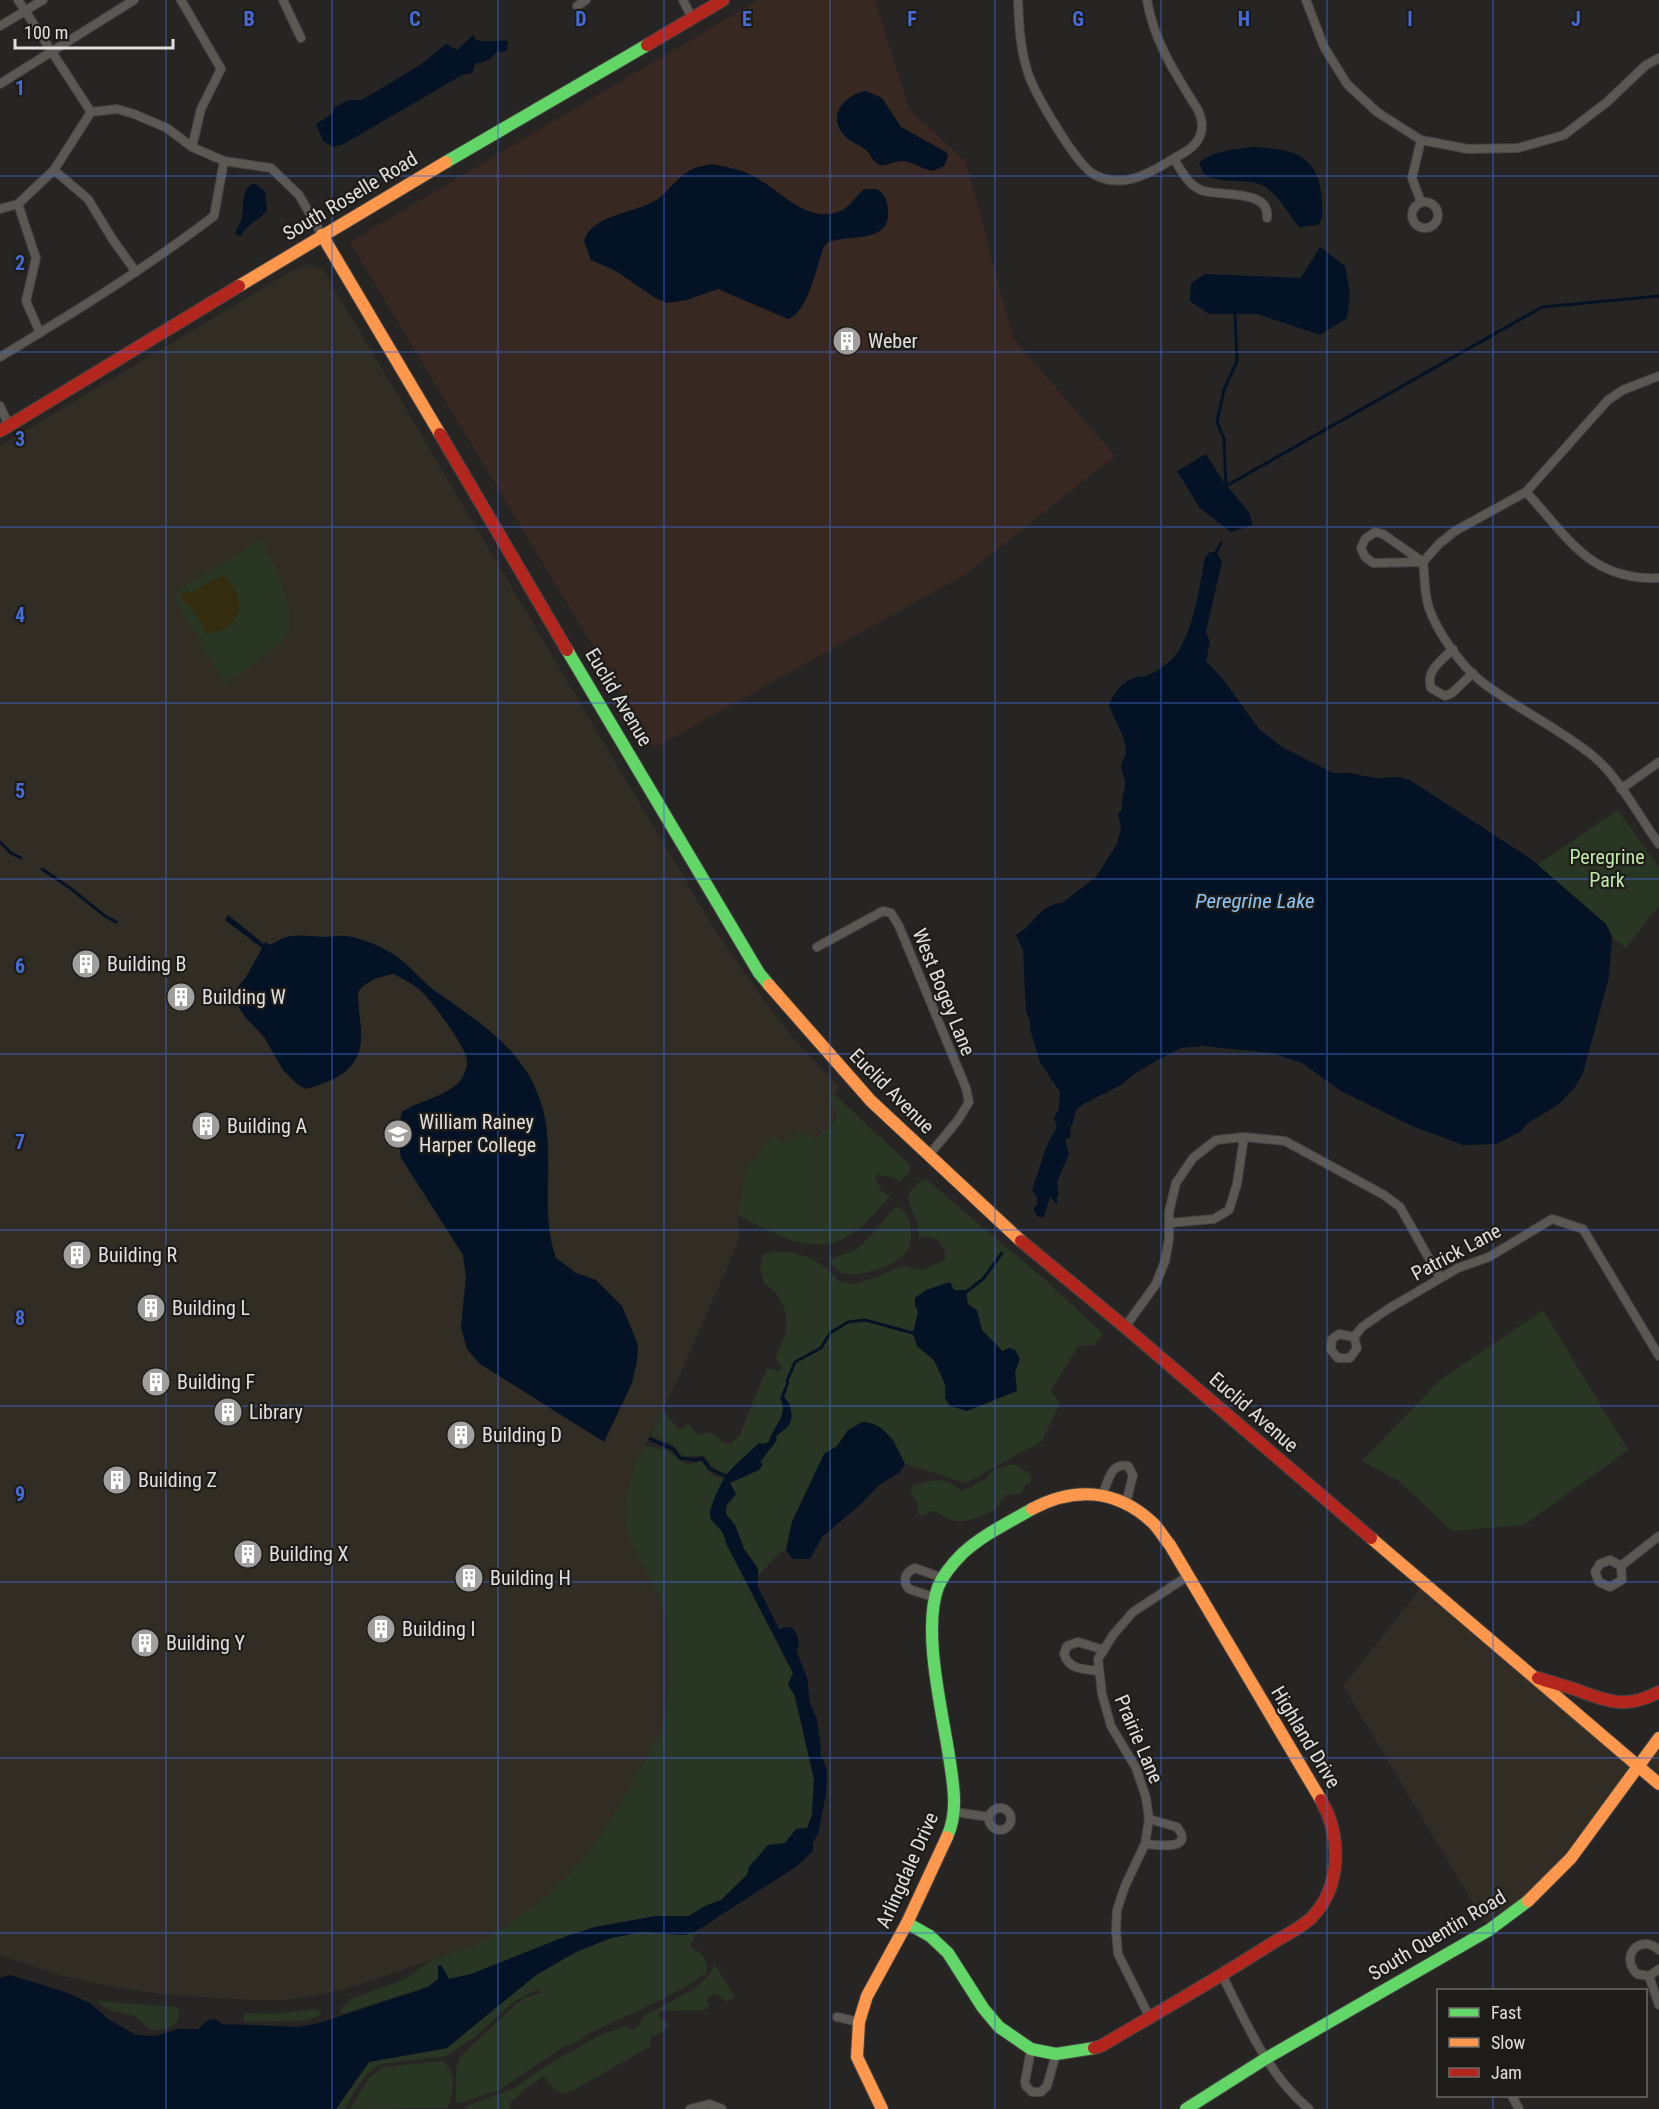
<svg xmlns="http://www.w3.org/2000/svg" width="1659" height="2109" font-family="'Roboto Condensed',sans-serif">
	<rect width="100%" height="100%" fill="#262524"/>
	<g fill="#312d25">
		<path d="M309 264 322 269 326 274 712 925 765 1002 794 1039 840 1088 829 1101 837 1115 831 1124 813 1139 738 1215 739 1240 679 1377 636 1463 645 1567 658 1595 666 1621 670 1648V1681L661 1730 620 1804 594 1845 567 1876 538 1903 511 1923 475 1945 355 1986 320 1995 283 2000H249L161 1994 112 1987 59 1975 0 1955V446L295 269Z"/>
		<path d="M1424 1584 1637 1766 1659 1738V1784L1638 1766 1571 1858 1489 1930 1343 1686Z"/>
	</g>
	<path fill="#372821" d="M758 0H875L909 109 966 162 1013 338 1115 456 966 574 654 748 350 242Z"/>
	<g fill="#2a3624" fill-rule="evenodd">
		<path d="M262 540C271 561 299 612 287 633 278 650 242 672 225 683L175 600 178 590Z"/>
		<path d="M1618 810 1659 867V905L1626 948 1612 937 1606 924 1537 865Z"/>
		<path d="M834 1094 910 1165 909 1172 900 1182 894 1178 878 1174 875 1178 882 1192 890 1196C882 1205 874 1215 865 1223 822 1264 782 1238 738 1215L745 1171 772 1137 782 1142 802 1131 813 1139 831 1125 837 1115 829 1101Z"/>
		<path d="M926 1179 1051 1285 1103 1334 1095 1345 1078 1346 1051 1391 1060 1403 1042 1441 966 1483 905 1464 893 1439 848 1430 837 1446 824 1454 792 1522 786 1550 781 1551 759 1575 755 1563 744 1549 735 1525 726 1514 730 1483 760 1462 776 1440V1437L787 1427 788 1402 784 1397 789 1383 780 1398 784 1405 781 1418 769 1438V1442L763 1444 728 1473C716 1473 711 1465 705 1456H683L672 1444 650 1436 663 1410 679 1430 688 1424 696 1433 701 1435 709 1432 718 1437 723 1443H731L739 1436 767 1368 779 1371 782 1367 776 1360C777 1349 785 1339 786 1329 788 1311 780 1292 765 1284L760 1267 763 1255C788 1245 823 1259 838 1281L855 1284 872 1279 897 1268 905 1266 923 1271C929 1265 937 1265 945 1260V1251L938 1239 924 1236 919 1240 918 1226 908 1198C910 1190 918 1181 926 1179ZM977 1311 982 1330 1002 1351 945 1398V1384L934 1360 917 1346 913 1333 918 1312Z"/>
		<path d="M896 1206C913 1211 916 1244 904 1255 892 1267 853 1281 838 1271 834 1268 831 1263 828 1260L856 1250 868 1239Z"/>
		<path d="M1543 1310 1628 1450 1524 1525 1452 1531 1399 1481 1362 1461 1440 1380Z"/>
		<path d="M645 1445C652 1448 658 1448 665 1450 674 1452 678 1462 687 1464 692 1465 697 1462 702 1462L711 1474 724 1480 720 1487 712 1521 725 1534 726 1544 793 1673 791 1679 793 1691 814 1779 812 1815 807 1828 796 1829 785 1843 768 1846 749 1867 747 1875 721 1900 705 1906 689 1916H655L595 1927 567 1936 471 1974 448 1979 444 1969 438 1970V1979L428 1987 341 2014V2008L348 2004 350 1999 401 1981 432 1960 475 1945 511 1923 538 1903 567 1876 594 1845 620 1804 661 1730 670 1681V1648L666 1621 658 1595 629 1537 625 1518 626 1496 636 1463Z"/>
		<path d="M1016 1464 1031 1475V1482L1025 1486 1021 1494 1006 1495C1002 1500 998 1507 993 1510 984 1515 967 1523 956 1521 946 1520 940 1511 930 1511L925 1516 918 1514V1505L911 1494 913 1486C931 1478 947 1477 961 1491L986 1479 994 1469Z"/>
		<path d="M642 1932 684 1935 695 1932 694 1941 690 1944 691 1948C704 1952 708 1960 706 1973 672 1997 632 2013 594 2031 583 2036 576 2044 565 2046L499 2090 460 2103 456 2102V2067L460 2057 515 2005 524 1998 541 1993 538 1989 513 2002 476 2036 447 2056 382 2064C364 2071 354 2093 345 2109H336L369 2062 447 2048 536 1975 576 1952 611 1938Z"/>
		<path d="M714 1963 735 1997 726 2002 718 1995 714 1994 707 1999 709 2006 705 2010 660 2011 658 2016 668 2023V2026L664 2031 651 2037V2046L574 2090 562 2094 553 2088 544 2076 523 2091 509 2104 511 2109H469L464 2107 515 2088 541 2069 600 2035 627 2026 632 2030C642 2025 638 2023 644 2016 647 2013 653 2011 657 2009 674 1999 712 1984 714 1963Z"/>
		<path d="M98 2001 176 2007 179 2009C181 2027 166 2031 151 2030L135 2016 108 2010Z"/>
		<path d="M316 2009 321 2012 320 2016 303 2021 247 2022 243 2020 245 2013 272 2014Z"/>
		<path d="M442 2061C456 2067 454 2098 447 2108L350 2109 369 2078 383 2067Z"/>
	</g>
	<path fill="#332c0f" d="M223 575C249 595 243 631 207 634L190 605 182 601 181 595 186 591 192 592Z"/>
	<g fill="#031224">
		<path d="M473 35 476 40C486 43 496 40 508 41L507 51 497 52 489 60 475 64 472 73 462 75 342 145 333 147 323 141 316 124 332 114 335 107 348 100H361L377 91 420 65 446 44 457 50Z"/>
		<path d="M866 91 882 98 901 127 946 152 948 157 944 166 932 171C922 169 912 161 901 161 893 161 885 168 878 164 872 161 871 154 866 150 859 144 849 142 843 134 827 114 846 94 866 91Z"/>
		<path d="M1254 147C1296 149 1320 156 1322 202 1322 211 1324 219 1318 225L1299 227C1289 215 1276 191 1262 185 1249 178 1211 185 1203 172 1201 169 1201 166 1199 163 1209 152 1239 148 1254 147Z"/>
		<path d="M712 164C726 167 741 169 753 176 780 190 807 225 841 211 851 206 856 195 865 189H877C885 194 887 200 888 209 892 245 849 233 827 243L823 248C818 265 806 315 788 319L718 289 687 300 667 303 657 299 616 271 591 260 584 241C593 213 635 214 658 199 669 191 675 180 686 173 693 167 703 166 712 164Z"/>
		<path d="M252 184H255L265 191 267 211C259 220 247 224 241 236L235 234C236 228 239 226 241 221 245 209 240 192 252 184Z"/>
		<path d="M1320 247 1345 266 1350 294 1347 318 1320 335 1257 314H1209L1190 301 1191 283 1205 274 1301 278Z"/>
		<path d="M1206 454 1222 480 1249 512 1253 525 1231 532 1200 508 1177 471Z"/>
		<path d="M1210 552H1216L1222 561 1206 632 1210 642 1206 661 1222 678 1260 730 1282 747 1333 773H1349L1375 778 1399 777 1410 780 1531 859 1606 924 1612 937 1609 977 1583 1073 1575 1087 1559 1104 1528 1123 1520 1132 1496 1144 1463 1145 1412 1126 1341 1091 1302 1063 1272 1053 1202 1046 1181 1048 1156 1061 1134 1074 1121 1085 1085 1103 1076 1110 1072 1126 1070 1128 1071 1136 1065 1140 1069 1154 1057 1182 1059 1193 1057 1198V1204L1050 1197 1044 1217H1038L1033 1208 1037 1205V1197L1032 1190 1047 1145 1057 1127 1054 1118 1059 1109 1060 1092 1040 1062 1030 1029V1020L1026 1012 1023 950 1016 935C1033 926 1041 903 1062 903L1096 877 1117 844 1121 828 1118 814 1122 809C1121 800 1124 794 1125 786 1126 779 1122 774 1121 767 1121 762 1125 758 1126 754 1128 740 1113 718 1109 705 1114 693 1123 680 1137 677 1140 676 1143 677 1146 676 1153 674 1164 666 1170 661 1192 643 1200 585 1205 557Z"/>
		<path d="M228 915 264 944 266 942 270 945C275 942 281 939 287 937 299 934 311 936 323 937 330 937 338 935 346 936 361 938 380 946 393 954 408 963 419 979 434 990 477 1021 522 1047 540 1100 558 1151 538 1207 556 1258L576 1273 596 1280 622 1306 638 1345 637 1361 632 1383 604 1442 480 1364 467 1349 461 1327 466 1277 463 1255 401 1158 397 1131 402 1112C420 1100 445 1097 459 1082 464 1077 468 1067 467 1060 466 1047 432 1001 421 991 413 984 403 979 394 974 379 977 368 979 358 992 358 1005 360 1017 361 1030 364 1068 338 1080 306 1089L297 1084 283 1070 264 1037 246 1018 237 1005V988L246 977 262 948 225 920Z"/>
		<path d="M950 1282 954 1290H966L968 1304 977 1310 982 1330 1002 1351 1009 1348 1015 1350 1020 1359 1015 1372 1017 1391 967 1411 950 1406 945 1398V1384L934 1360 917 1346 913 1333 918 1312 915 1305V1298L926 1290Z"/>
		<path d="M788 1379 789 1383 784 1397C791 1404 795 1418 788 1426 784 1431 779 1432 776 1437L777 1440 760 1462 763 1464 759 1470 730 1483 736 1494 726 1506V1514L735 1525 744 1549 758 1569V1587L779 1629C782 1629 785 1627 788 1627 797 1627 799 1641 799 1647L796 1650 807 1677 810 1703 817 1719 821 1749 820 1753 827 1771 826 1794 818 1834 813 1842V1851L797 1866 695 1932 684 1935 642 1932 611 1938 576 1952 536 1975 447 2048 369 2062 336 2109H0V1978L10 1975 65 1992 90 2003 108 2019 136 2035 156 2036 178 2029H198L208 2020 216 2019 222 2024 298 2027 319 2023 428 1987 438 1979V1966L441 1965 449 1979 471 1974 567 1936 595 1927 656 1916H689L705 1906 721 1900 747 1875 749 1867 768 1845 785 1843 796 1829 807 1828 812 1815 814 1779 795 1696 788 1685 793 1673 726 1543C724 1527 711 1524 710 1516 709 1507 722 1480 728 1473 737 1462 749 1453 759 1443L763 1444 769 1442C773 1425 790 1415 780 1398Z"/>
		<path d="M862 1422C886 1422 896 1445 905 1464L900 1472 879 1485 860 1505 822 1537 810 1559H793L786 1550 792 1522 824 1454 837 1446 848 1430Z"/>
	</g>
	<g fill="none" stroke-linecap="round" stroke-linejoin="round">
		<g stroke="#031224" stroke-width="3">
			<path d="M1226 486 1542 307 1659 296"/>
			<path d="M1226 487 1224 439 1217 422 1224 390 1237 361 1235 314"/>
			<path d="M1215 554 1221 543"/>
			<path d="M0 842 11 853 21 858"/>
			<path d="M42 869 70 888 105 916 116 922"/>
			<path d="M965 1293 983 1279 1002 1253"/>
			<path d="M787 1381 795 1362 821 1348 830 1333 848 1322 865 1320 913 1333 915 1332"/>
			<path d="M650 1439 673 1449 680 1458 696 1460 702 1458 710 1469 728 1477"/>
		</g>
		<g stroke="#444342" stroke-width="10">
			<g id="street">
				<path d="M18 0 91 112"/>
				<path d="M181 0 221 69 201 109 192 147"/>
				<path d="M283 0 301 38"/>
				<path d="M683 0 692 18"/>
				<path d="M1018 0C1019 24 1020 49 1028 73 1035 94 1076 165 1095 175 1124 190 1152 172 1176 157 1186 152 1195 147 1200 136 1204 127 1202 119 1198 110 1176 75 1154 42 1147 0"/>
				<path d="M1306 0 1324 47 1347 84 1377 112 1421 140 1468 149 1518 148 1564 135 1607 102 1646 65 1659 58"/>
				<path d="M577 6 586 0"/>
				<path d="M0 26 43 0"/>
				<path d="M0 84 134 0"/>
				<path d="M91 112 117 109 134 114 167 128 192 147 224 161 271 168 299 195 322 235"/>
				<path d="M1174 159C1181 170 1188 185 1201 190 1217 197 1271 188 1267 218"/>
				<path d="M54 170 88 199 113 240 136 272"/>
				<circle cx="1425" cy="215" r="13"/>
				<path d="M1421 202 1412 178 1421 140"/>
				<path d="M18 204 36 258 26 301 40 333"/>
				<path d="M0 209 18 204 54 170 91 112"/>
				<path d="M0 357C73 313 146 268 214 216L224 161"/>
				<path d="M0 406 9 426"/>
				<path d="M1526 492C1568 537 1590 581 1659 578"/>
				<path d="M1375 532 1383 534 1423 562 1373 563 1365 557 1361 548 1365 539Z"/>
				<path d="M1423 562C1425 577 1424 594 1429 608 1437 632 1462 667 1482 682 1517 709 1559 728 1593 756 1618 776 1640 818 1659 844"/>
				<path d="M1423 562 1439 544 1455 531 1526 492 1608 400 1623 390 1659 376"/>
				<path d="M1453 649C1442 660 1425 671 1431 688L1445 696 1452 693 1473 673"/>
				<path d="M1621 789 1659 762"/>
				<path d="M817 947 883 911 891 913 899 926 966 1088 969 1102 958 1120 929 1155"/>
				<path d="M1244 1137 1285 1141 1384 1195 1400 1207 1440 1278"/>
				<path d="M1125 1327 1156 1284 1165 1261 1169 1239V1212L1176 1183 1193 1158 1216 1140 1244 1137 1237 1184 1229 1210 1214 1219 1169 1223"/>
				<path d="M1354 1337 1357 1348 1350 1358H1338L1331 1350 1332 1339 1339 1334 1354 1337 1362 1327 1388 1309 1458 1268 1489 1257 1552 1219 1583 1229 1659 1356"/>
				<path d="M1103 1494C1108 1481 1111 1462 1128 1466L1133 1475 1126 1503"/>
				<path d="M1610 1560 1621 1566 1622 1580 1610 1587 1599 1582 1595 1572 1600 1564Z"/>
				<path d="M1621 1566 1659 1536"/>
				<path d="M936 1598 909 1589C902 1581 905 1572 915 1568L943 1578"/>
				<path d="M1099 1671C1084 1669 1069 1670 1064 1654L1067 1646 1078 1642 1104 1650"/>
				<circle cx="1000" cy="1819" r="11"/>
				<path d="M955 1812 989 1817"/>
				<path d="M1145 1844C1156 1845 1196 1851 1177 1827L1149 1819"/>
				<path d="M1659 1950C1640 1933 1619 1956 1637 1974L1649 1976 1659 1969"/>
				<path d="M1222 1975C1246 2022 1267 2074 1309 2109"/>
				<path d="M1649 1976 1659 2005"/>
				<path d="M837 2017 859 2022"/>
				<path d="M1150 2018 1118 1954 1116 1930 1117 1910 1125 1886 1145 1844 1149 1819 1146 1798 1136 1768 1111 1726 1102 1694 1098 1659 1113 1635 1133 1612 1188 1576"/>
				<path d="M1031 2049 1025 2082 1026 2086 1032 2092H1041L1047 2086 1056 2054"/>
				<path d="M1512 2096 1519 2109"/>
				<path d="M690 2109 709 2104 722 2109"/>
			</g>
		</g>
		<g stroke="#444342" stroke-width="14">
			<g id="fast">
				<path d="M446 162 647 45"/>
				<path d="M567 650 759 973 769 985"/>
				<path d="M947 1837C959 1811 953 1783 949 1756 942 1710 922 1630 938 1587 943 1575 953 1563 962 1554 982 1535 1008 1523 1032 1509"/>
				<path d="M907 1923 930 1936 948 1953 983 2008 999 2027 1031 2049 1056 2054 1094 2048"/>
				<path d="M1186 2109 1265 2059 1489 1930 1528 1901"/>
			</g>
		</g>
		<g stroke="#444342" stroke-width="14">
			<g id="slow">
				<path d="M322 235 440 434"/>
				<path d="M239 286 446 162"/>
				<path d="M769 985 871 1101 1021 1241"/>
				<path d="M1032 1509C1074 1486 1117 1489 1153 1523 1159 1529 1164 1538 1170 1545L1321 1800"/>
				<path d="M1371 1538 1659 1784"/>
				<path d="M1528 1901 1571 1858 1659 1738"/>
				<path d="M882 2109 857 2057 859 2022 867 1996 907 1923 947 1837"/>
			</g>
		</g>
		<g stroke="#444342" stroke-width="14">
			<g id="jam">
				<path d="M647 45 723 0"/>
				<path d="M0 431 239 286"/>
				<path d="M440 434 567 650"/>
				<path d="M1021 1241 1125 1327 1371 1538"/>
				<path d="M1538 1678C1550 1682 1562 1685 1574 1689 1608 1701 1624 1710 1659 1692"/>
				<path d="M1094 2048 1101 2046C1155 2014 1210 1983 1263 1949 1276 1940 1304 1927 1313 1916 1342 1885 1341 1835 1321 1800"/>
			</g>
		</g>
		<use href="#street" stroke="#5b5752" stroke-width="8"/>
		<use href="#fast" stroke="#63d668" stroke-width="12"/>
		<use href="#slow" stroke="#ff974d" stroke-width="12"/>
		<use href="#jam" stroke="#b3261e" stroke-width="12"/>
	</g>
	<path fill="none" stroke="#446bd9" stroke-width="1.5" stroke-opacity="0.55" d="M166 0V2109M332 0V2109M498 0V2109M664 0V2109M830 0V2109M995 0V2109M1161 0V2109M1327 0V2109M1493 0V1990M0 176H1659M0 352H1659M0 527H1659M0 703H1659M0 879H1659M0 1054H1659M0 1230H1659M0 1406H1659M0 1582H1659M0 1758H1659M0 1933H1659M1493 2096V2109"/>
	<defs>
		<g id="building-disc" transform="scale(1.5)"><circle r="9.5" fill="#a09f9d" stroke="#1e1c19"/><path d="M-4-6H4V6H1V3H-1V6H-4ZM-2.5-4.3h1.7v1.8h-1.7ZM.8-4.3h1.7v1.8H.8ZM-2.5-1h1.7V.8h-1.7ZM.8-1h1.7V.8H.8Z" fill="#fff"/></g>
		<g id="university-disc" transform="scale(1.5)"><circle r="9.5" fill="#a09f9d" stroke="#1e1c19"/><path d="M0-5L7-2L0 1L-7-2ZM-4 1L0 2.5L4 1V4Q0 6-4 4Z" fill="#fff"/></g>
	</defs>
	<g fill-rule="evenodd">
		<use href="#building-disc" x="847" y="341"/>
		<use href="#building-disc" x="86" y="964"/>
		<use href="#building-disc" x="181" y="997"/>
		<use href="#building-disc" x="206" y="1126"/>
		<use href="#university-disc" x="398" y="1134"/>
		<use href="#building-disc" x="77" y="1255"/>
		<use href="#building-disc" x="151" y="1308"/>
		<use href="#building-disc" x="156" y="1382"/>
		<use href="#building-disc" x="228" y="1412"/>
		<use href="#building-disc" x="461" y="1435"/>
		<use href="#building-disc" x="117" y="1480"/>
		<use href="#building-disc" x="248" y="1554"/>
		<use href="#building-disc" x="469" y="1578"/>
		<use href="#building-disc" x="381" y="1629"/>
		<use href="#building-disc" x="145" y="1643"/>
	</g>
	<g text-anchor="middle" stroke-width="4.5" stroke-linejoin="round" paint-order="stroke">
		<g font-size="20" fill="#e1e0de" stroke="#1e1c19">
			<text transform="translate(350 196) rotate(-31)" y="7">South Roselle Road</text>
			<text transform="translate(619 697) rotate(59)" y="7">Euclid Avenue</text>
			<text transform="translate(944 992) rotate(68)" y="7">West Bogey Lane</text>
			<text transform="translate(892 1091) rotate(45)" y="7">Euclid Avenue</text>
			<text transform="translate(1456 1252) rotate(-28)" y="7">Patrick Lane</text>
			<text transform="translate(1254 1412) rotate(41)" y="7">Euclid Avenue</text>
			<text transform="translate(1306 1737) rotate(59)" y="7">Highland Drive</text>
			<text transform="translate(1139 1739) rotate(67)" y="7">Prairie Lane</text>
			<text transform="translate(907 1870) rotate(-66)" y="7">Arlingdale Drive</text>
			<text transform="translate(1437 1935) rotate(-31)" y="7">South Quentin Road</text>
		</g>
		<g font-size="20" fill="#e1e0de" stroke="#1e1c19" text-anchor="start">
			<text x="868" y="348">Weber</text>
			<text x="107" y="971">Building B</text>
			<text x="202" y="1004">Building W</text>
			<text x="419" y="1129">William Rainey<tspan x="419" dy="23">Harper College</tspan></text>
			<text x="227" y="1133">Building A</text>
			<text x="98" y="1262">Building R</text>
			<text x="172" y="1315">Building L</text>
			<text x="177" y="1389">Building F</text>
			<text x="249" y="1419">Library</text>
			<text x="482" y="1442">Building D</text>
			<text x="138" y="1487">Building Z</text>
			<text x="269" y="1561">Building X</text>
			<text x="490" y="1585">Building H</text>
			<text x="402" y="1636">Building I</text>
			<text x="166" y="1650">Building Y</text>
		</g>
		<g font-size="20" fill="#bee8aa" stroke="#1e1c19">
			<text x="1607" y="864">Peregrine<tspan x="1607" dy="23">Park</tspan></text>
		</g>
		<g font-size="21" font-style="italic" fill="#8bc5f7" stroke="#1e1c19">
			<text x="1255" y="908">Peregrine Lake</text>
		</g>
	</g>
	<g font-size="20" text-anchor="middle" font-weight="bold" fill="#446bd9" stroke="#1e1c19" stroke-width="4.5" stroke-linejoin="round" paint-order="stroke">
		<text x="249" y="26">B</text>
		<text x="415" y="26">C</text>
		<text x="581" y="26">D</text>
		<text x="747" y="26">E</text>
		<text x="912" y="26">F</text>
		<text x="1078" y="26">G</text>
		<text x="1244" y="26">H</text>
		<text x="1410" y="26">I</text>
		<text x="1576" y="26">J</text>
		<text x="20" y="95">1</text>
		<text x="20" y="270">2</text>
		<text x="20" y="446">3</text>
		<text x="20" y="622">4</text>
		<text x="20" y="798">5</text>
		<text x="20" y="973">6</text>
		<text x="20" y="1149">7</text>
		<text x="20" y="1325">8</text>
		<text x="20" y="1501">9</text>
	</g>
	<rect x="1437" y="1989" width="210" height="108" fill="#1e1c19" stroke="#6c6a68" stroke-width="1.5"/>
	<rect x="1449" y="2008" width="30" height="9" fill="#63d668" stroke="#6c6a68" stroke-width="1.5"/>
	<text x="1491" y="2019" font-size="18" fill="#e1e0de">Fast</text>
	<rect x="1449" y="2038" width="30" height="9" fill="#ff974d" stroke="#6c6a68" stroke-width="1.5"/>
	<text x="1491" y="2049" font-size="18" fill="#e1e0de">Slow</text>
	<rect x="1449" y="2068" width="30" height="9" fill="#b3261e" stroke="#6c6a68" stroke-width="1.5"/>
	<text x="1491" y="2079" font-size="18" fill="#e1e0de">Jam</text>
	<path d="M15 39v9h158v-9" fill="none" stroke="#e1e0de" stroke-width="3"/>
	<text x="24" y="39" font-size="18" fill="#e1e0de" stroke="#1e1c19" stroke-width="4.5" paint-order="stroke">100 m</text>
</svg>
